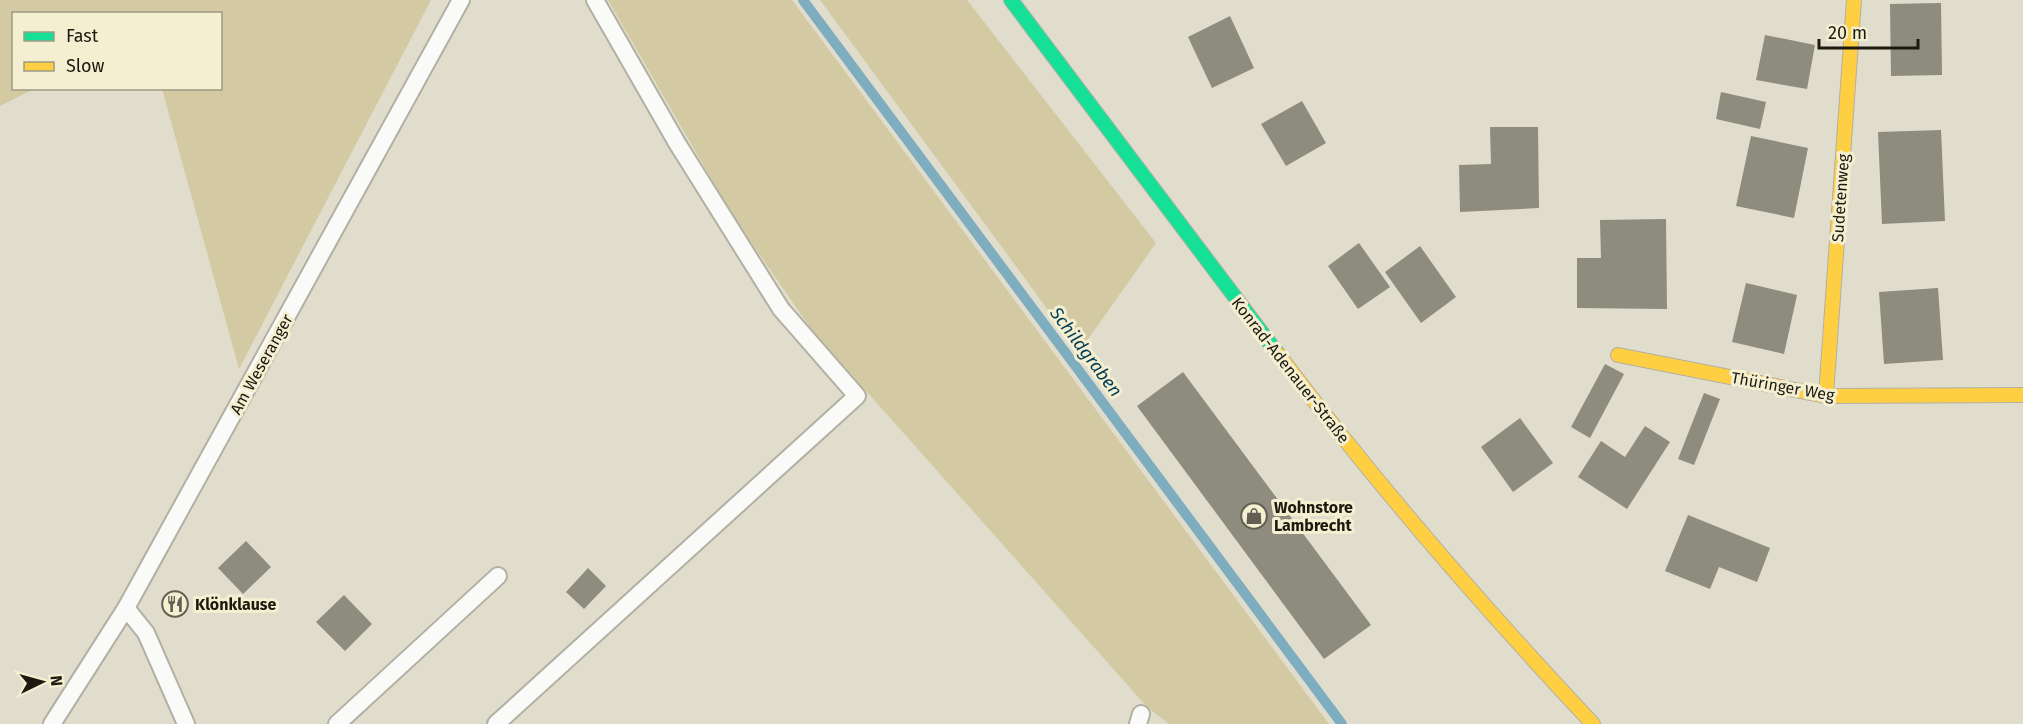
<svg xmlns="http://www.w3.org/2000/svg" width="2023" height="724" font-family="'Fira Sans',sans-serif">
	<rect width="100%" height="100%" fill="#e0ddcd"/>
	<g fill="#d3caa3">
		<path d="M0 0H431L239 369 162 89 220 88V14H14V88L34 89 0 106Z"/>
		<path d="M608 0H792L1329 724H1169L1147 707 811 329 731 213Z"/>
		<path d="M820 0H967L1156 243 1079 352Z"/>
	</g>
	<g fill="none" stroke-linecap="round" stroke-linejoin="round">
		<path stroke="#7fadc0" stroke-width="10" d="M803 0 1342 724"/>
	</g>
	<g fill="#8e8b7f">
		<path d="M1941 3 1942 75 1891 76 1890 4Z"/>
		<path d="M1230 16 1254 68 1212 88 1188 37Z"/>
		<path d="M1765 35 1815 45 1807 89 1756 80Z"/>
		<path d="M1721 92 1766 102 1760 129 1716 119Z"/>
		<path d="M1302 101 1326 143 1286 166 1261 124Z"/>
		<path d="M1490 127H1538L1539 208 1460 212 1459 165 1491 164Z"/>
		<path d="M1941 130 1945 221 1882 224 1878 132Z"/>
		<path d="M1751 136 1808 148 1794 218 1736 206Z"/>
		<path d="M1666 219 1667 309 1577 308V258H1601L1600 220Z"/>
		<path d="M1359 243 1390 287 1358 309 1328 266Z"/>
		<path d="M1420 246 1456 297 1421 323 1385 272Z"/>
		<path d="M1746 283 1797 295 1784 354 1732 342Z"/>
		<path d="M1938 288 1943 360 1884 364 1879 292Z"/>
		<path d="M1605 364 1624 374 1590 438 1571 427Z"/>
		<path d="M1183 372 1371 625 1324 659 1137 406Z"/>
		<path d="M1704 393 1720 399 1694 465 1678 459Z"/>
		<path d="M1520 418 1553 463 1513 492 1481 447Z"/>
		<path d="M1645 426 1670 442 1627 509 1578 477 1601 441 1625 457Z"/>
		<path d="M1688 515 1770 548 1757 582 1719 567 1710 589 1665 571Z"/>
		<path d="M246 541 271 567 243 594 218 568Z"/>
		<path d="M588 568 606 586 584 609 566 592Z"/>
		<path d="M344 595 372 624 345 651 316 622Z"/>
	</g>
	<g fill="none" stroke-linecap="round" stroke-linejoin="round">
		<g stroke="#b2b0a3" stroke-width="20">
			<g id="lane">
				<path d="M126 608 146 633 186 724"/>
				<path d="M52 724 126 608 461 0"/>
				<path d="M337 724 498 576"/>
				<path d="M496 724 857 396 781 309 677 143 595 0"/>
				<path d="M1138 724 1141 714"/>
			</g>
		</g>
		<g stroke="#b2b0a3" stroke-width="16">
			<path id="fast" d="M1011 0 1278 354"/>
		</g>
		<g stroke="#b2b0a3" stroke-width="16">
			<g id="slow">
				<path d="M1278 354C1375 482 1483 607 1593 724"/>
				<path d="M1618 355 1826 396 2023 395"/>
				<path d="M1826 396 1854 0"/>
			</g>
		</g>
		<use href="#lane" stroke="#fafaf8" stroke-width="16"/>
		<use href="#fast" stroke="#16e098" stroke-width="14"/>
		<use href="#slow" stroke="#ffcf43" stroke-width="14"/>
	</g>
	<defs>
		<g id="shop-ring" transform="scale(1.35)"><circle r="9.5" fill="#f5efd2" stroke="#615e52" stroke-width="1.5"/><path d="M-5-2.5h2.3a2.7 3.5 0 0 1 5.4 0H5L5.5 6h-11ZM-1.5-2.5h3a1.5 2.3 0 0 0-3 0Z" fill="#615e52"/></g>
		<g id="restaurant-ring" transform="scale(1.35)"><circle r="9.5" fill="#f5efd2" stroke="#615e52" stroke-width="1.5"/><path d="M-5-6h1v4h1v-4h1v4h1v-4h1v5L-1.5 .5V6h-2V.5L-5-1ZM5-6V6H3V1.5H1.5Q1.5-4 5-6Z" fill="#615e52"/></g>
	</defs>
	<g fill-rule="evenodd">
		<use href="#shop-ring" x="1254" y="516"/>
		<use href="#restaurant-ring" x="175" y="604"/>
	</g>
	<g text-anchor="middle" stroke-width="6" stroke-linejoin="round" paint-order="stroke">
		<g font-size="16" fill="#1c1a0f" stroke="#f5efd2">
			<text transform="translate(1840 198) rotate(-86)" y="6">Sudetenweg</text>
			<text transform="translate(261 364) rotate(-61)" y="6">Am Weseranger</text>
			<text transform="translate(1291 370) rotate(52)" y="6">Konrad-Adenauer-Straße</text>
			<text transform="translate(1783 386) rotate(10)" y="6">Thüringer Weg</text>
		</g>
		<g font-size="16" font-weight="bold" fill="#1c1a0f" stroke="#f5efd2" text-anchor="start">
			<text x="1274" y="513">Wohnstore<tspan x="1274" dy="18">Lambrecht</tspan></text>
			<text x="195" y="610">Klönklause</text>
		</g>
		<g font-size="18" font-style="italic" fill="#003c54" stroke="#f5efd2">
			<text transform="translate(1086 352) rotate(53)" y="6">Schildgraben</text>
		</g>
	</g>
	<rect x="12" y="12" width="210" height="78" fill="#f5efd2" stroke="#9e9a84" stroke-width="1.5"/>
	<rect x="24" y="32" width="30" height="9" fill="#16e098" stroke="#9e9a84" stroke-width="1.5"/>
	<text x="66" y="42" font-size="18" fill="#1c1a0f">Fast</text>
	<rect x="24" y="62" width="30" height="9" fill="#ffcf43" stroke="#9e9a84" stroke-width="1.5"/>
	<text x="66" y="72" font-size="18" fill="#1c1a0f">Slow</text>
	<g transform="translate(42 682) rotate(85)" stroke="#f5efd2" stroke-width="4.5" paint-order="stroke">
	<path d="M0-4.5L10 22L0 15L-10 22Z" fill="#1c1a0f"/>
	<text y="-9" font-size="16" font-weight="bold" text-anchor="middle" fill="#1c1a0f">N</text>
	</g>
	<path d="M1819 39v9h99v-9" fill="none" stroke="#1c1a0f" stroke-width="3"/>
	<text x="1828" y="39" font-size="18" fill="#1c1a0f" stroke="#f5efd2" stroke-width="4.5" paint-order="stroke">20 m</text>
</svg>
